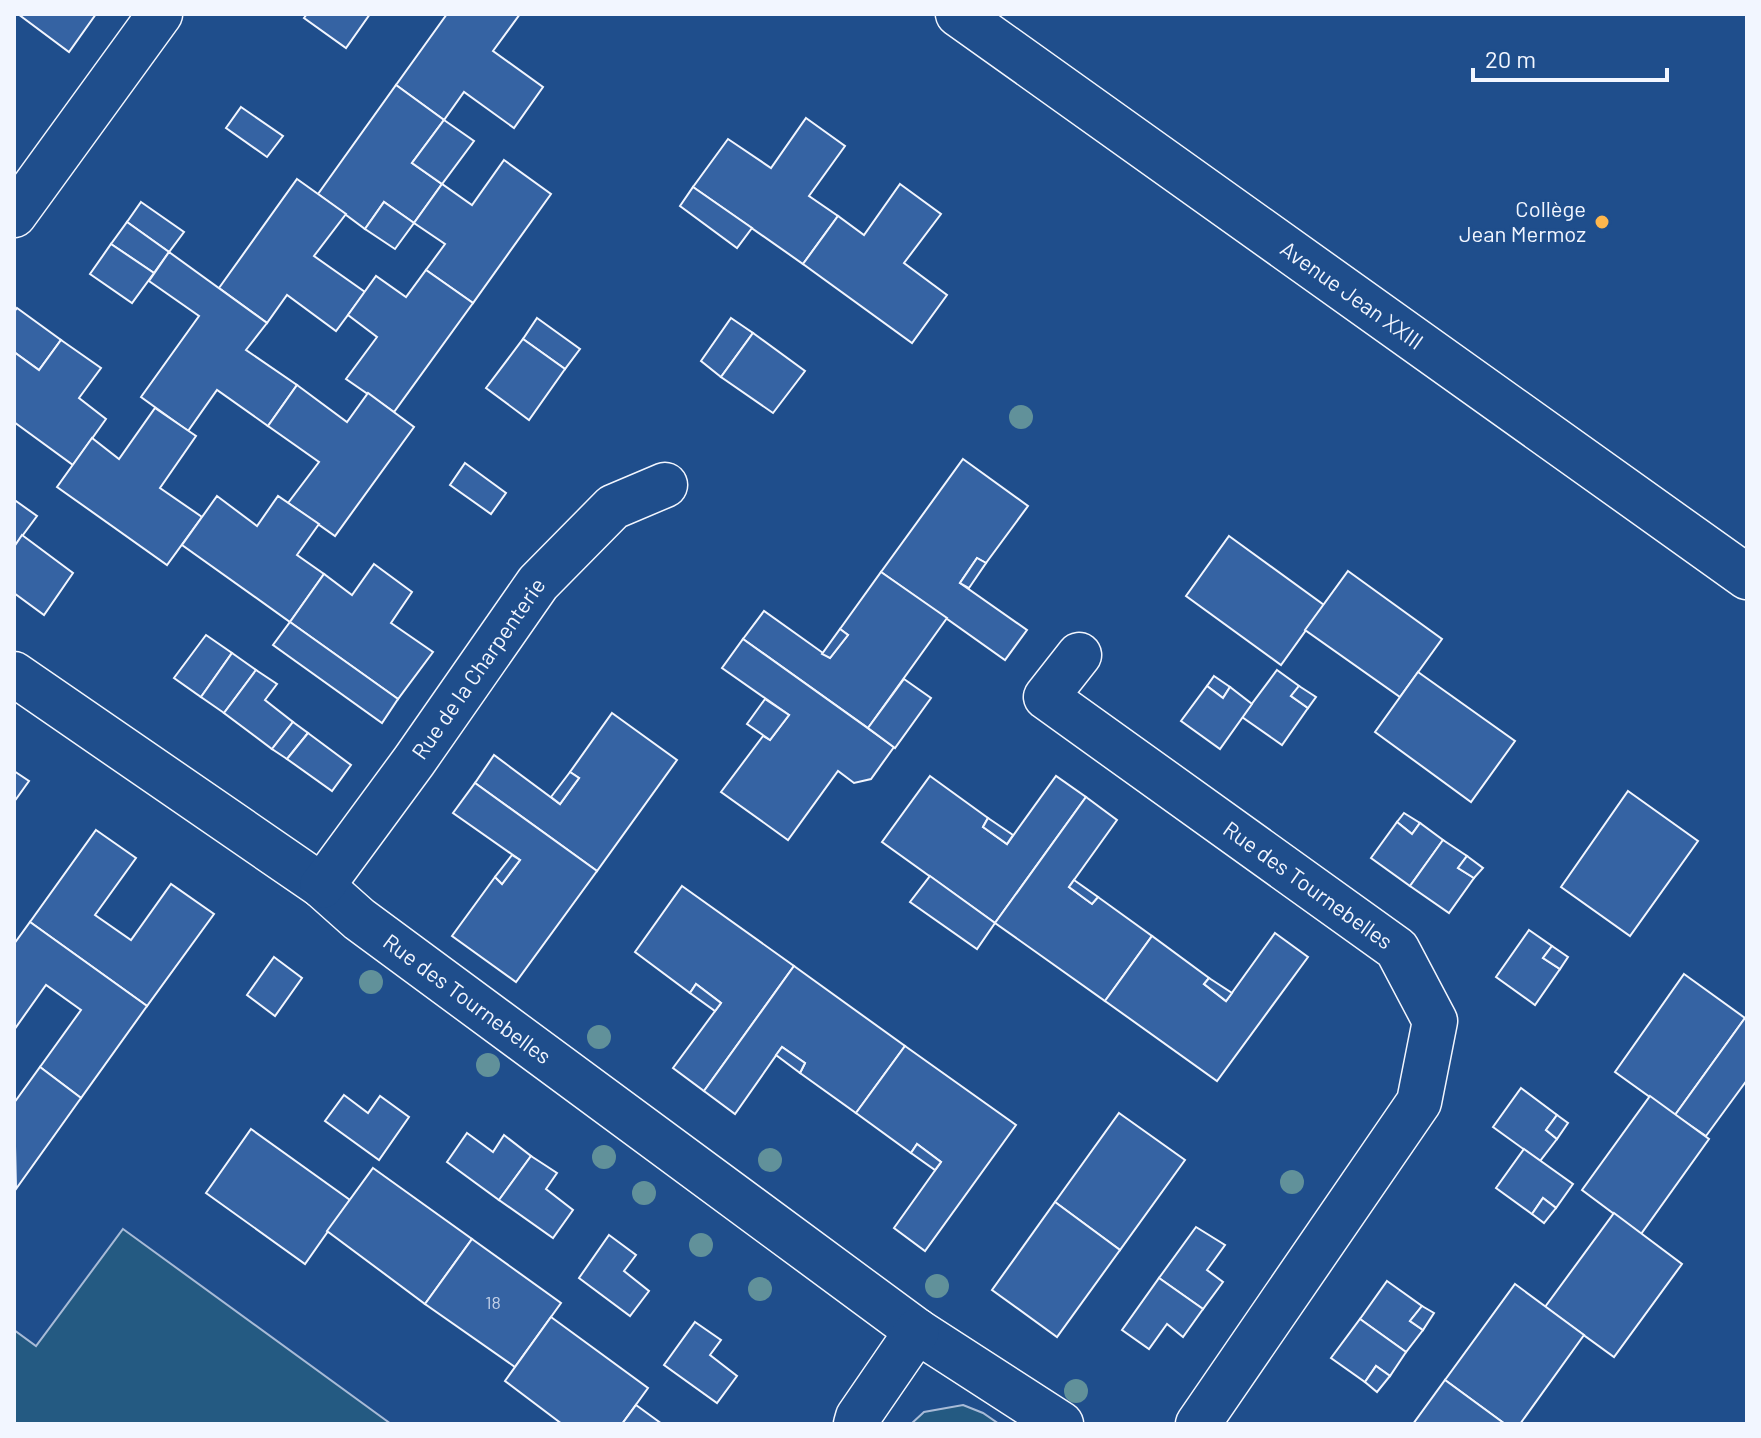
<svg xmlns="http://www.w3.org/2000/svg" width="1761" height="1438" font-family="Barlow,sans-serif">
	<rect width="100%" height="100%" fill="#1f4e8c"/>
	<g fill="#245a82" stroke="#a8bbd7" stroke-width="2">
		<path d="M123 1229 391 1424H14V1330L36 1346Z"/>
		<path d="M963 1405 983 1413 999 1424H911L924 1412Z"/>
	</g>
	<g fill="#3563a3" stroke="#f2f6ff" stroke-width="2">
		<path d="M18 14H96L69 52Z"/>
		<path d="M307 14H370L346 48 304 18Z"/>
		<path d="M447 14H520L493 51 543 87 514 128 464 92 444 120 396 85Z"/>
		<path d="M396 85 444 120 412 163 442 184 414 223 384 202 365 229 318 194Z"/>
		<path d="M241 107 283 136 267 157 226 128Z"/>
		<path d="M806 118 845 146 809 196 838 216 803 264 693 187 728 139 771 168Z"/>
		<path d="M444 120 474 141 442 184 412 163Z"/>
		<path d="M504 160 551 194 473 303 426 270 445 244 414 223 442 184 472 205Z"/>
		<path d="M297 179 346 214 314 256 365 292 336 331 287 295 267 323 219 288Z"/>
		<path d="M900 184 941 214 904 263 947 295 912 343 803 264 838 216 864 235Z"/>
		<path d="M693 187 752 228 737 248 680 206Z"/>
		<path d="M141 202 184 232 169 252 127 222Z"/>
		<path d="M384 202 414 223 395 249 365 229Z"/>
		<path d="M127 222 169 252 154 273 111 244Z"/>
		<path d="M111 244 154 273 132 303 90 274Z"/>
		<path d="M169 252 267 323 246 350 297 385 268 426 217 390 188 431 141 397 199 316 149 281Z"/>
		<path d="M426 270 473 303 394 412 346 379 377 337 348 315 376 276 406 297Z"/>
		<path d="M17 308 61 340 39 370 14 352V312Z"/>
		<path d="M537 318 580 349 565 369 523 339Z"/>
		<path d="M731 318 753 333 721 377 701 361Z"/>
		<path d="M753 333 805 371 773 413 721 377Z"/>
		<path d="M523 339 565 369 529 420 486 388Z"/>
		<path d="M61 340 101 368 79 398 106 419 73 465 14 422V352L39 370Z"/>
		<path d="M297 385 347 422 368 393 414 427 335 536 288 503 319 462 268 426Z"/>
		<path d="M155 408 196 436 160 488 202 517 167 565 57 487 92 438 119 459Z"/>
		<path d="M963 459 1028 506 986 563 977 558 960 583 1027 630 1005 660 881 572Z"/>
		<path d="M465 463 506 493 491 514 450 485Z"/>
		<path d="M217 496 257 526 278 496 319 524 297 555 324 574 290 622 182 545Z"/>
		<path d="M16 501 37 516 14 547V503Z"/>
		<path d="M22 535 73 573 44 615 14 593V547Z"/>
		<path d="M1229 536 1324 605 1281 665 1186 596Z"/>
		<path d="M977 558 986 563 969 588 960 583Z"/>
		<path d="M374 564 412 592 391 623 433 652 398 699 290 622 324 574 352 595Z"/>
		<path d="M1348 571 1442 639 1400 697 1305 630Z"/>
		<path d="M881 572 947 618 868 728 743 639 764 611 830 658 848 635 840 629Z"/>
		<path d="M290 622 398 699 382 723 273 645Z"/>
		<path d="M840 629 848 635 830 658 822 654Z"/>
		<path d="M206 635 232 653 201 697 174 678Z"/>
		<path d="M743 639 894 747 871 779 854 783 838 771 788 840 721 792 763 736 770 740 789 715 722 668Z"/>
		<path d="M232 653 256 670 224 713 201 697Z"/>
		<path d="M256 670 277 684 265 700 293 722 272 749 224 713Z"/>
		<path d="M1277 670 1299 686 1291 696 1308 708 1282 745 1242 717Z"/>
		<path d="M1418 672 1515 741 1471 802 1375 732Z"/>
		<path d="M1214 676 1230 687 1223 698 1207 686Z"/>
		<path d="M904 679 931 698 895 748 868 728Z"/>
		<path d="M1207 686 1223 698 1230 687 1252 704 1220 749 1181 721Z"/>
		<path d="M1299 686 1316 697 1308 708 1291 696Z"/>
		<path d="M765 699 789 715 770 740 747 724Z"/>
		<path d="M612 713 677 760 597 871 475 783 494 755 560 804 579 778 570 772Z"/>
		<path d="M293 722 308 733 287 759 272 749Z"/>
		<path d="M308 733 351 765 332 791 287 759Z"/>
		<path d="M14 771 29 781 14 802Z"/>
		<path d="M570 772 579 778 560 804 551 797Z"/>
		<path d="M930 776 988 818 983 827 1007 844 1056 776 1086 797 995 923 882 842Z"/>
		<path d="M475 783 597 871 516 982 452 936 495 877 502 884 520 860 453 813Z"/>
		<path d="M1628 791 1698 841 1630 936 1561 887Z"/>
		<path d="M1086 797 1117 820 1069 887 1092 904 1098 897 1152 936 1105 1001 995 923Z"/>
		<path d="M1404 813 1420 823 1412 834 1397 822Z"/>
		<path d="M988 818 1013 835 1007 844 983 827Z"/>
		<path d="M1397 822 1412 834 1420 823 1443 840 1410 886 1371 858Z"/>
		<path d="M96 830 136 858 95 915 131 940 171 884 214 914 147 1006 30 922Z"/>
		<path d="M1443 840 1467 856 1458 868 1474 878 1449 913 1410 886Z"/>
		<path d="M512 855 520 860 502 884 495 877Z"/>
		<path d="M1467 856 1483 868 1474 878 1458 868Z"/>
		<path d="M930 876 995 923 977 949 910 902Z"/>
		<path d="M1074 880 1098 897 1092 904 1069 887Z"/>
		<path d="M682 886 794 966 704 1091 673 1068 721 1003 696 984 690 993 635 952Z"/>
		<path d="M30 922 147 1006 81 1098 40 1067 81 1010 46 985 14 1030V944Z"/>
		<path d="M1529 930 1552 946 1543 958 1560 969 1535 1005 1496 977Z"/>
		<path d="M1275 933 1308 957 1217 1081 1105 1001 1152 936 1209 978 1204 984 1226 1001Z"/>
		<path d="M1552 946 1568 957 1560 969 1543 958Z"/>
		<path d="M274 957 302 978 275 1016 247 995Z"/>
		<path d="M794 966 905 1046 856 1113 800 1073 805 1063 782 1047 735 1114 704 1091Z"/>
		<path d="M1684 974 1745 1018 1675 1115 1615 1072Z"/>
		<path d="M1209 978 1232 993 1226 1001 1204 984Z"/>
		<path d="M696 984 721 1003 715 1011 690 993Z"/>
		<path d="M1745 1018 1747 1019V1080L1706 1136 1675 1115Z"/>
		<path d="M905 1046 1016 1125 925 1251 894 1228 941 1162 917 1144 911 1153 856 1113Z"/>
		<path d="M782 1047 805 1063 800 1073 776 1055Z"/>
		<path d="M40 1067 81 1098 16 1189 14 1103Z"/>
		<path d="M1521 1088 1557 1115 1546 1130 1557 1139 1540 1161 1493 1127Z"/>
		<path d="M344 1095 368 1113 380 1096 409 1117 379 1160 325 1121Z"/>
		<path d="M1650 1096 1709 1139 1641 1234 1582 1190Z"/>
		<path d="M1119 1113 1185 1160 1120 1250 1055 1202Z"/>
		<path d="M1557 1115 1568 1123 1557 1139 1546 1130Z"/>
		<path d="M251 1129 350 1200 305 1264 206 1193Z"/>
		<path d="M467 1133 493 1152 504 1135 531 1156 499 1200 447 1162Z"/>
		<path d="M917 1144 941 1162 935 1170 911 1153Z"/>
		<path d="M1524 1149 1573 1184 1556 1208 1543 1198 1532 1214 1496 1188Z"/>
		<path d="M531 1156 557 1173 546 1189 573 1210 553 1238 499 1200Z"/>
		<path d="M373 1168 472 1239 425 1304 327 1231Z"/>
		<path d="M1543 1198 1556 1208 1544 1223 1532 1214Z"/>
		<path d="M1055 1202 1120 1250 1057 1337 992 1290Z"/>
		<path d="M1614 1213 1682 1264 1614 1357 1545 1307Z"/>
		<path d="M1196 1227 1225 1245 1207 1270 1223 1282 1203 1309 1159 1278Z"/>
		<path d="M609 1235 636 1255 624 1271 649 1291 630 1316 579 1278Z"/>
		<path d="M472 1239 561 1303 515 1367 425 1304Z"/>
		<path d="M1159 1278 1203 1309 1183 1337 1167 1324 1149 1349 1122 1330Z"/>
		<path d="M1387 1281 1422 1306 1410 1321 1423 1330 1406 1352 1360 1319Z"/>
		<path d="M1515 1284 1584 1335 1520 1424H1505L1445 1380Z"/>
		<path d="M1422 1306 1434 1313 1423 1330 1410 1321Z"/>
		<path d="M551 1317 648 1388 622 1424H562L505 1381Z"/>
		<path d="M1360 1319 1406 1352 1390 1376 1376 1366 1365 1382 1331 1358Z"/>
		<path d="M695 1322 721 1340 710 1355 737 1376 717 1403 664 1365Z"/>
		<path d="M1376 1366 1390 1376 1377 1392 1365 1382Z"/>
		<path d="M1445 1380 1505 1424H1413Z"/>
		<path d="M636 1405 662 1424H622Z"/>
	</g>
	<g fill="none" stroke-linecap="round" stroke-linejoin="round">
		<g stroke="#f2f6ff" stroke-width="47">
			<g id="minor">
				<path id="s1" d="M958 14 1747 577"/>
				<path d="M14 215 160 14"/>
				<path id="s2" d="M1079 655 1046 697 1397 949 1435 1021 1419 1102 1198 1424"/>
				<path id="s3" d="M14 674 322 886 359 919 917 1331 1061 1424"/>
				<path id="s4" d="M322 886 414 761 538 583 613 507 665 485"/>
				<path d="M856 1424 858 1417 917 1331"/>
			</g>
		</g>
		<use href="#minor" stroke="#1f4e8c" stroke-width="44"/>
	</g>
	<g fill="#61919a">
		<circle cx="1021" cy="417" r="12"/>
		<circle cx="371" cy="982" r="12"/>
		<circle cx="599" cy="1037" r="12"/>
		<circle cx="488" cy="1065" r="12"/>
		<circle cx="604" cy="1157" r="12"/>
		<circle cx="770" cy="1160" r="12"/>
		<circle cx="1292" cy="1182" r="12"/>
		<circle cx="644" cy="1193" r="12"/>
		<circle cx="701" cy="1245" r="12"/>
		<circle cx="937" cy="1286" r="12"/>
		<circle cx="760" cy="1289" r="12"/>
		<circle cx="1076" cy="1391" r="12"/>
	</g>
	<circle fill="#ffb74d" stroke="#1f4e8c" stroke-width="3" cx="1602" cy="222" r="8"/>
	<g text-anchor="middle" stroke-width="6" stroke-linejoin="round" paint-order="stroke">
		<g font-size="18" fill="#c3d1e8">
			<text x="493" y="1309">18</text>
		</g>
		<g font-size="22" fill="#f2f6ff" stroke="#1f4e8c" text-anchor="end">
			<text x="1586" y="217">Collège<tspan x="1586" dy="25">Jean Mermoz</tspan></text>
		</g>
		<g font-size="22" fill="#f2f6ff" stroke="#1f4e8c">
			<text dy="8" stroke="none"><textPath href="#s1" startOffset="484">Avenue Jean XXIII</textPath></text>
			<text dy="8" stroke="none"><textPath href="#s4" startOffset="268">Rue de la Charpenterie</textPath></text>
			<text dy="8" stroke="none"><textPath href="#s2" startOffset="376">Rue des Tournebelles</textPath></text>
			<text dy="8" stroke="none"><textPath href="#s3" startOffset="558">Rue des Tournebelles</textPath></text>
		</g>
	</g>
	<rect width="1761" height="1438" fill="none" stroke="#f2f6ff" stroke-width="32"/>
	<path d="M1473 68v12h194v-12" fill="none" stroke="#f2f6ff" stroke-width="4"/>
	<text x="1485" y="68" font-size="24" fill="#f2f6ff" stroke="#1f4e8c" stroke-width="6" paint-order="stroke">20 m</text>
</svg>
